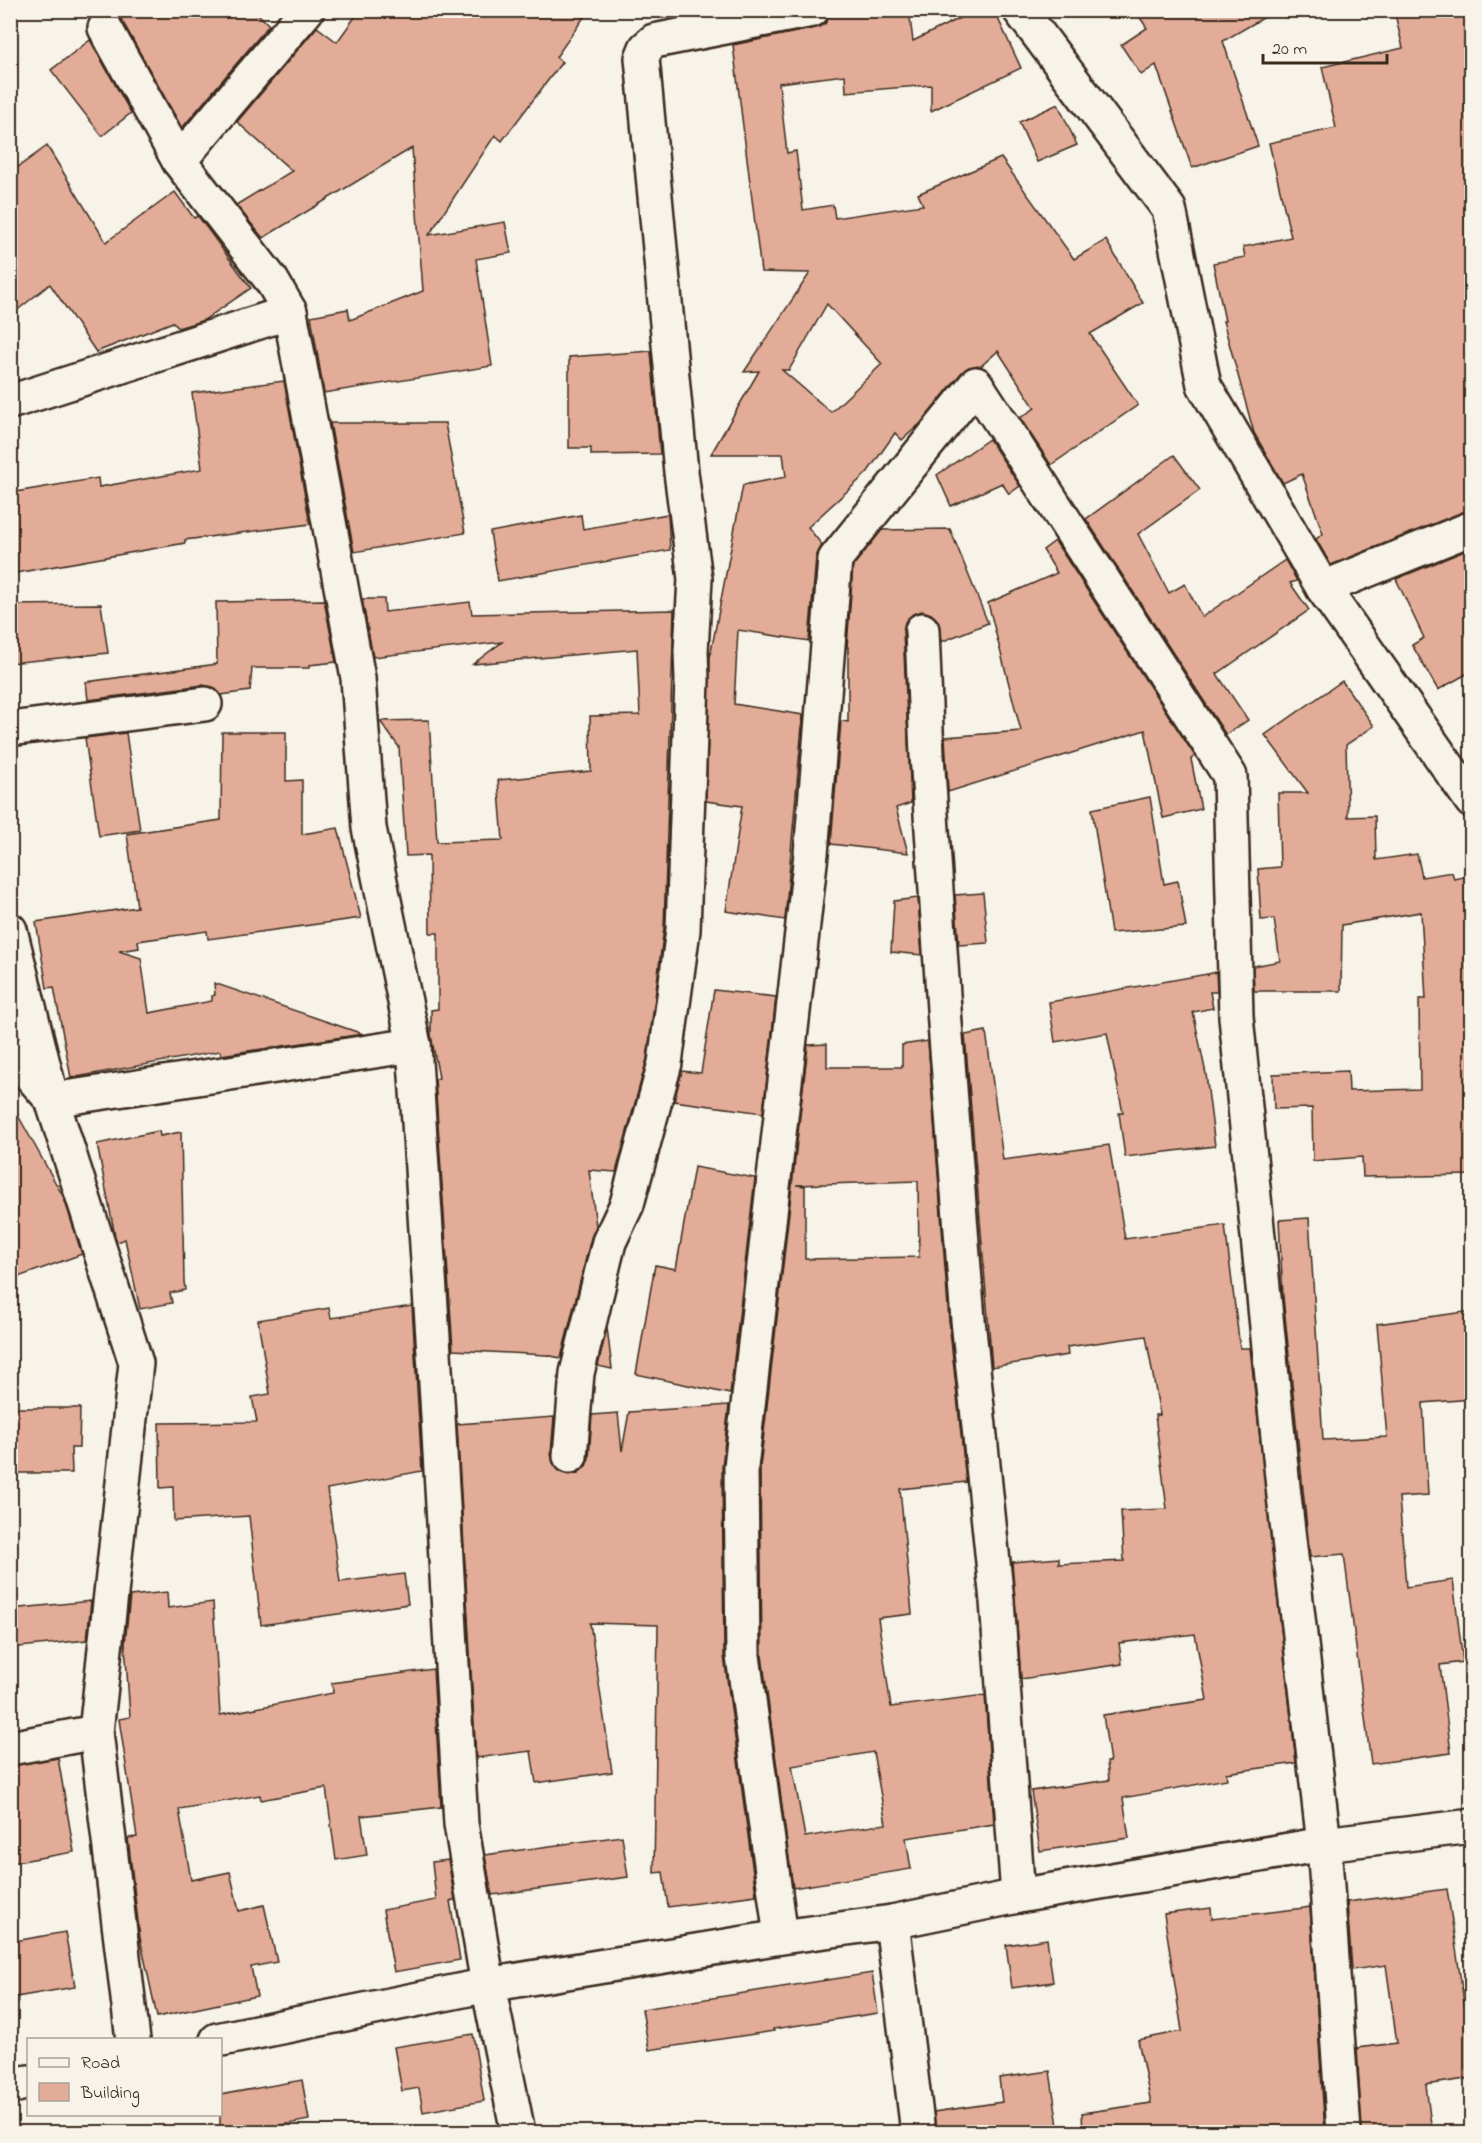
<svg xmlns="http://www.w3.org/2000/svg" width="1482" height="2143" font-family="'Indie Flower',sans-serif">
	<rect width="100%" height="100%" fill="#f7f3e8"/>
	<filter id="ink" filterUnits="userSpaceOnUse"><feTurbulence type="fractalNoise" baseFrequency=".0167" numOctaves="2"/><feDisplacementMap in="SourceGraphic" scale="12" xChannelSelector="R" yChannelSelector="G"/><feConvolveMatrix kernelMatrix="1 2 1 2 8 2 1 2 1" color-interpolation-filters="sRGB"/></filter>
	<g filter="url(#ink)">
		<g fill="#e2ac98" stroke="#3b2a1e" stroke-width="1.5" fill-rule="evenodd">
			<path d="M110 10H254L269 25 182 128 121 19 115 12Z"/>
			<path d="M360 10H589L556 57 562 62 502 141 495 135 429 235 505 222 511 253 476 259 492 366 324 393 311 316 348 309 350 320 423 291 412 148 263 238 236 205 292 171 237 122 317 27 337 42Z"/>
			<path d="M830 10H909L913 41 976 10H994L1021 68 931 111V85L846 92 845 75 779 83 787 153 796 151 803 210 833 205 835 218 923 205 918 194 1001 158 1074 259 1106 240 1143 303 1090 334 1138 405 1051 465 1020 418 1035 408 998 351 981 366 969 367 962 372 921 423 902 440 895 433 867 473 808 527 822 545 816 557 809 641 738 630 734 704 803 715 785 920 726 911 742 806 706 801 710 657 743 485 786 477 783 454H711L759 371 744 372 810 273 761 272 733 45 816 28 825 24 829 17ZM827 304 882 364 831 412 782 370H789Z"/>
			<path d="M1135 10H1277L1223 41 1258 146 1192 168 1156 65 1141 75 1121 45 1147 28Z"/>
			<path d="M1394 10H1472V510L1465 511 1331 565 1316 539 1323 534 1302 474 1283 483 1254 433 1223 321H1225L1213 263 1245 257 1243 247 1291 237 1269 143 1336 128 1322 67 1403 48Z"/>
			<path d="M90 40 131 113 102 136 51 70Z"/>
			<path d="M1058 104 1077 145 1037 162 1019 122Z"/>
			<path d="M47 146 106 242 175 192 194 218 198 216 251 288 204 320 178 328 173 322 96 352 50 284 10 316V173Z"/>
			<path d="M651 351 660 454 591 455V448H569V357Z"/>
			<path d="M284 381 310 524 185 540V543L10 574V493L98 478 99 487 202 469 192 393Z"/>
			<path d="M330 423H445L465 533 354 552Z"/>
			<path d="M989 439 1020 486 1009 494 1002 483 951 506 937 475Z"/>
			<path d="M1174 455 1200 490 1138 534 1169 593 1185 584 1202 617 1285 560 1297 581 1290 583 1309 610 1217 674 1248 720 1226 735 1086 519Z"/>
			<path d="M668 514 670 550 498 581 490 532 581 515 583 529Z"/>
			<path d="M950 529 988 623 941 642 938 621 931 614 922 611 913 614 905 622 903 631 911 803 896 808 908 853 831 844 841 721 848 722V647H847L853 566 882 530Z"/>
			<path d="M1055 541 1195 756 1191 759 1201 809 1163 818 1145 730 948 792 945 737 1021 731 988 603 1057 573 1043 550Z"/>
			<path d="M1472 548V671L1438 690 1412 645 1424 638 1396 579Z"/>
			<path d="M362 599H384L385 612 470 602 472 614 674 610 664 928 647 1059 616 1172 589 1170 596 1226 591 1238 561 1358 546 1355 453 1350 435 1079 439 1078 431 1035V1010L438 1009V933H430L429 855 406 856 399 747 380 721 429 720 437 842 503 840 498 780 591 771 590 716 640 715 637 649 473 664 502 642 373 657Z"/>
			<path d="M324 600 336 662 309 665V668H252L250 691 221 695 213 687 203 685 88 700 86 682 217 664 216 602Z"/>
			<path d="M101 604 108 653 10 663V605Z"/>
			<path d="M1342 681 1374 726 1346 745 1348 817 1375 816 1376 860 1417 854 1422 877 1452 872 1454 879 1472 875V1175L1363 1177 1362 1157 1313 1161 1312 1108 1274 1109 1273 1074 1348 1071 1349 1091 1420 1089 1419 999H1426L1421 912 1342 925 1341 991H1254L1253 966 1280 961 1274 919 1261 920 1258 869 1280 867 1278 793H1308L1265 735Z"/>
			<path d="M222 732H286V781L302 780V834L338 828 361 918 208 939 207 931 138 941 139 948 119 951 141 958 149 1013 212 1001V996L215 995 214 983 363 1034 221 1055 220 1051 71 1078 54 987 47 988 36 922 137 907 127 834 221 820Z"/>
			<path d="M126 733 140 830 99 836 85 738Z"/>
			<path d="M1150 797 1164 884 1178 881 1186 927 1111 933 1092 809Z"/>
			<path d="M983 893 988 943 959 945 955 895Z"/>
			<path d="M918 898 922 955 891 952 894 901Z"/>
			<path d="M1216 972 1217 992H1210L1213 1008 1193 1012 1206 1074 1215 1146 1125 1157 1119 1113H1123L1107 1033 1055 1042 1049 1002 1207 974 1208 976V974Z"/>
			<path d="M714 990 776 997 763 1113 674 1101 682 1071 701 1073Z"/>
			<path d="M986 1031 1003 1160 1109 1145 1125 1239 1225 1225 1240 1348H1250L1296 1763 1226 1773 1227 1779 1123 1798 1129 1838 1040 1851 1031 1791 1109 1780 1107 1762H1110L1103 1715 1207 1700 1195 1634 1119 1643 1122 1664 1021 1679 1012 1562 1059 1558V1564L1124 1561 1121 1511 1167 1509 1155 1415H1160L1146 1336 1067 1347 1068 1355 992 1367 965 1035Z"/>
			<path d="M928 1041 949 1321 966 1482 900 1489 912 1614 878 1618 891 1707 985 1695 994 1824 906 1838 911 1869 793 1888 762 1655 760 1468 808 1045 827 1044V1067H902V1045ZM918 1181 919 1257 805 1259V1186L796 1185ZM873 1752 886 1824 805 1837 792 1766Z"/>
			<path d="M10 1101 64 1198 82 1254 10 1280Z"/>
			<path d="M159 1131 160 1136 181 1132 184 1281 185 1290 170 1293 172 1303 140 1309 125 1239 117 1242 115 1236 97 1144Z"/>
			<path d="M694 1167 755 1178 730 1394 636 1374 655 1265 676 1269Z"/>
			<path d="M1309 1218 1323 1440 1387 1437 1377 1324 1472 1311V1399L1423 1403 1428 1495 1399 1497 1406 1587 1453 1580 1463 1662 1440 1665 1451 1753 1371 1764 1344 1554 1310 1557 1283 1297 1279 1220Z"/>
			<path d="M412 1306 422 1471 327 1489 340 1582 404 1574 408 1604 261 1625 249 1516 174 1521 173 1487 160 1488 159 1423 257 1422 252 1397 270 1394 258 1320 329 1308 331 1318Z"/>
			<path d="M607 1327 612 1369 598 1366Z"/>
			<path d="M729 1405 722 1467 724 1656 756 1895 668 1907 663 1872 654 1873 658 1625 590 1623 612 1772 536 1783 531 1751 476 1758 457 1424 554 1417 551 1454 553 1463 560 1472 569 1475 578 1473 586 1466 589 1458 592 1415 618 1413 622 1451 629 1412Z"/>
			<path d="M10 1408H80L79 1448H71L72 1473H10Z"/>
			<path d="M167 1592 168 1608 213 1602 220 1715 333 1693 332 1683 433 1669 441 1807 361 1816 367 1855 336 1860 326 1788 261 1800 260 1795 179 1809 191 1880 230 1872 239 1911 264 1905 277 1962 251 1967 257 1996 157 2017 140 1938 128 1838 137 1837 119 1719 130 1717 125 1643 130 1596Z"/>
			<path d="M91 1601 87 1640 10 1648V1609Z"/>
			<path d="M58 1758 74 1852 10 1863V1766Z"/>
			<path d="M622 1836 628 1877 492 1895 485 1855Z"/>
			<path d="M448 1860 455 1900 450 1901 460 1960 394 1972 383 1910 436 1900 432 1862Z"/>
			<path d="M1447 1889 1465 2008H1472V2078L1426 2085 1432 2133H1362L1357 2048 1397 2043 1386 1965 1352 1970 1347 1902Z"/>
			<path d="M1304 1908 1310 1907 1325 2133H1083L1082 2113 1151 2103 1138 2040 1182 2031 1164 1914 1211 1908 1212 1919Z"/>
			<path d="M65 1932 75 1987 10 1998V1942Z"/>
			<path d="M1047 1939 1053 1982 1012 1988 1006 1945Z"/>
			<path d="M872 1973 878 2013 773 2029 774 2031 649 2050 642 2009Z"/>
			<path d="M473 2034 484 2101 423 2112 419 2088 402 2091 394 2047Z"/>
			<path d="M1050 2071 1059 2133H936L934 2112 1002 2102 999 2078Z"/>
			<path d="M302 2080 309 2120 240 2133H220V2095Z"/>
		</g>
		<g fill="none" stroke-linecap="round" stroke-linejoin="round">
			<g stroke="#3b2a1e" stroke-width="38">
				<g id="street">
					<path d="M1020 10 1169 209 1204 385 1323 588 1472 801"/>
					<path d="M105 28 179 161 272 281 290 312 358 678 369 828 414 1045 437 1399 461 1824 488 1985 518 2132"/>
					<path d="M179 161 307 10"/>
					<path d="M10 402 290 312"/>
					<path d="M1323 588 1472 528"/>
					<path d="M922 630 927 755 945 1024 968 1320 997 1601 1018 1896"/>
					<path d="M10 729 205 704"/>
					<path d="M10 930 52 1100 414 1045"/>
					<path d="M10 1052 52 1100 136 1363 96 1732 133 2040"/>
					<path d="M570 1456 577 1373 609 1242 627 1204 665 1063 683 930 692 680 691 651 695 579 681 472 642 58 646 48 654 41 812 10"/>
					<path d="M10 1748 96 1732"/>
					<path d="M892 1922 918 2132"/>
					<path d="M781 1937 743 1656 741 1467 811 854 835 559 976 384 1230 776 1236 1017 1283 1487 1324 1844 1344 2132"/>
				</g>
			</g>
			<g stroke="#3b2a1e" stroke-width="38">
				<g id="secondary">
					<path d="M217 2040 488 1985 781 1937 892 1922 1018 1896 1324 1844 1472 1826"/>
					<path d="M10 2087 28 2082"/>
				</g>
			</g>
			<use href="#street" stroke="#f7f3e8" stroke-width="33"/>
			<use href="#secondary" stroke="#f7f3e8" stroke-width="33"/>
		</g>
	</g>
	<rect width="1482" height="2143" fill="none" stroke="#f7f3e8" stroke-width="36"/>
	<rect x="18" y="18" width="1446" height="2107" fill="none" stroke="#3b2a1e" stroke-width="2" filter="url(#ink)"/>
	<rect x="27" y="2038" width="195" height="78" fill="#f7f3e8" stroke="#aca397" stroke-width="1.5"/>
	<rect x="39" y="2058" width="30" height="9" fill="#f7f3e8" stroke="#aca397" stroke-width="1.5"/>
	<text x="81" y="2068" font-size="18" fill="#3b2a1e">Road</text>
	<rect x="39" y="2083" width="30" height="18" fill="#e2ac98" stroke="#aca397" stroke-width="1.5"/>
	<text x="81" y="2098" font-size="18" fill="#3b2a1e">Building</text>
	<path d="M1263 54v9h124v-9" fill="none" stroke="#3b2a1e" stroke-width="3"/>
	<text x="1272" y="54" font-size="18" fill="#3b2a1e" stroke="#f7f3e8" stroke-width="4.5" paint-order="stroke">20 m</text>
</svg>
